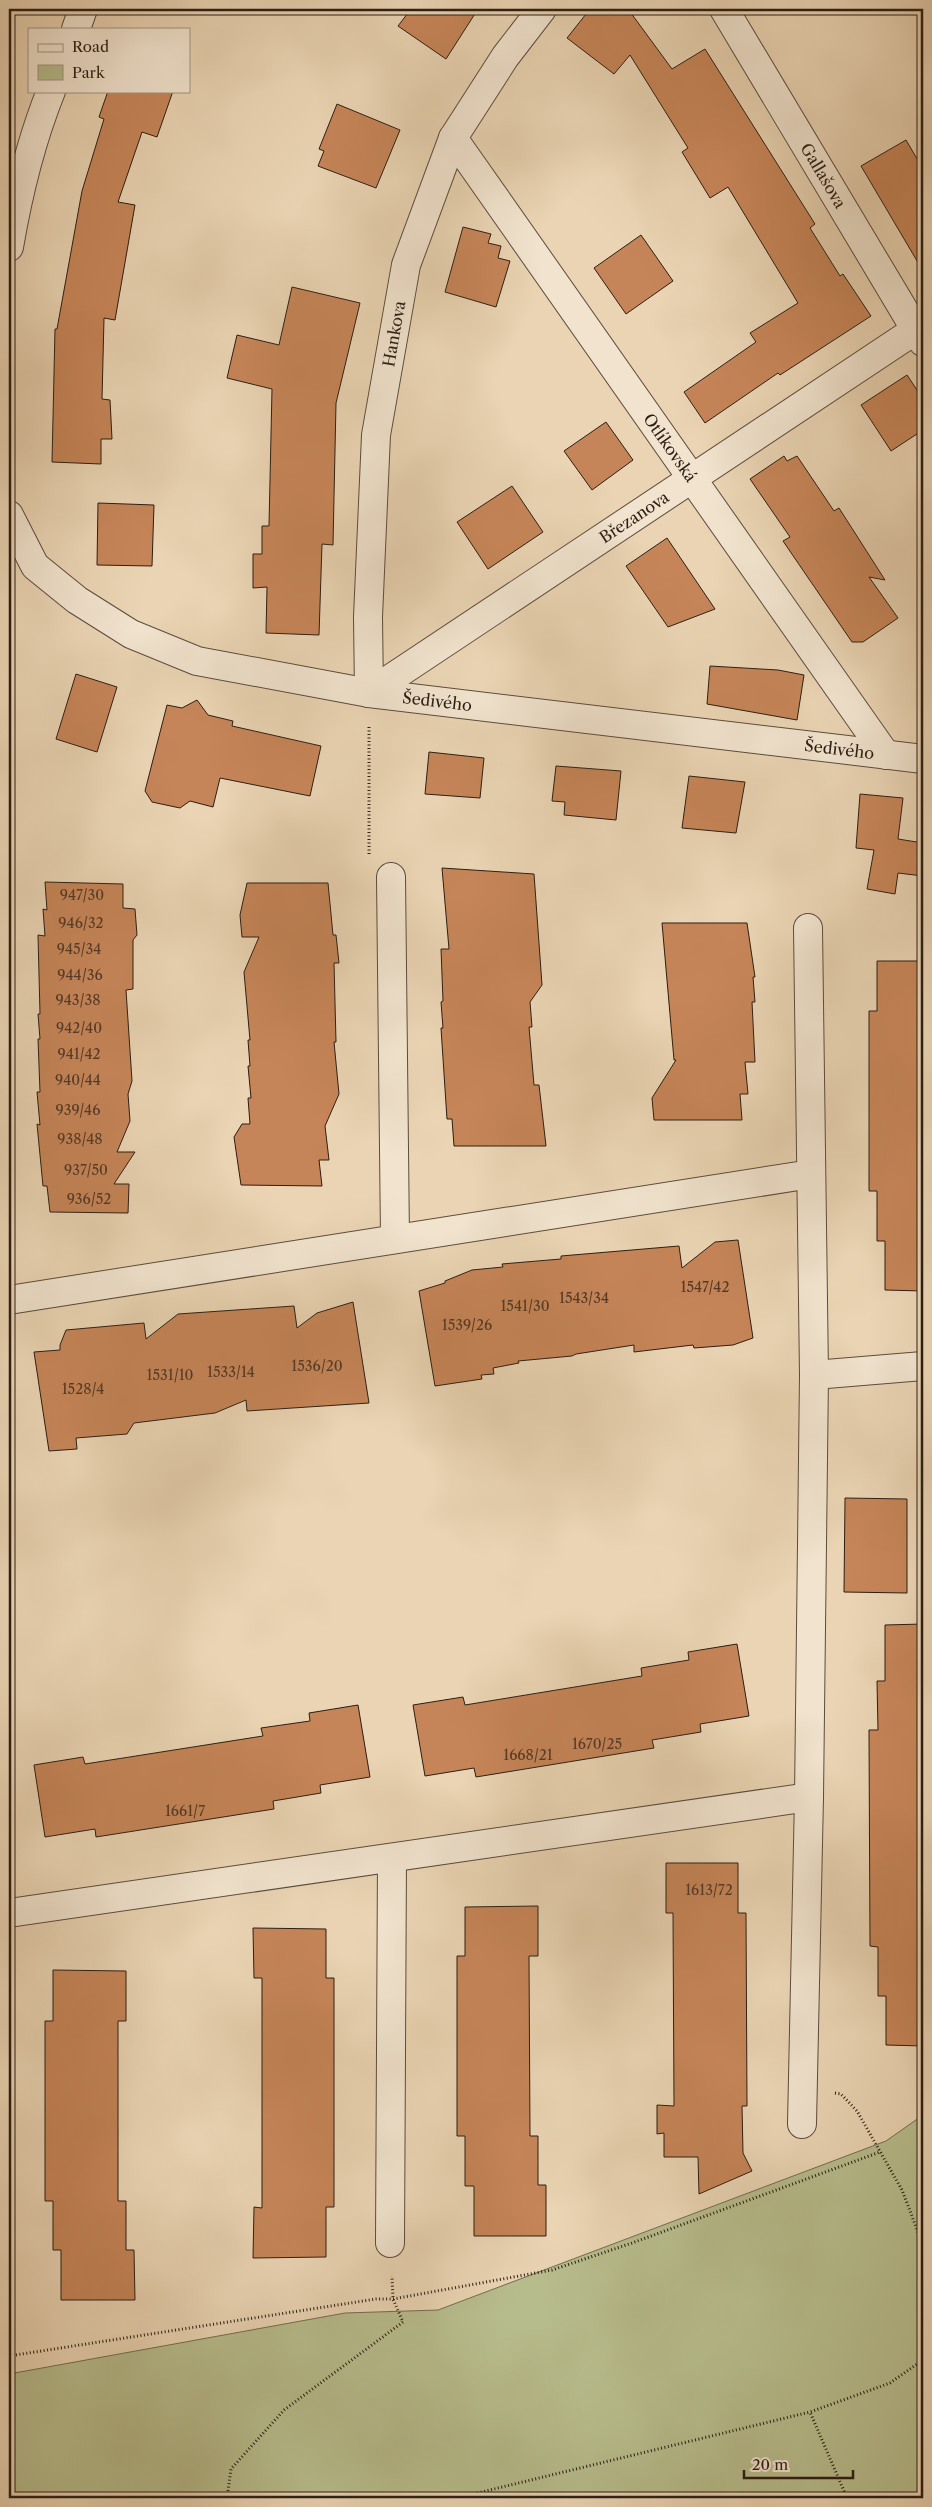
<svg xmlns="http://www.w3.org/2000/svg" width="932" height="2507" font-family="'Libre Caslon Text',serif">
	<rect width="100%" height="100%" fill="#ead4b3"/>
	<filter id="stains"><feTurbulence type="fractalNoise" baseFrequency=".004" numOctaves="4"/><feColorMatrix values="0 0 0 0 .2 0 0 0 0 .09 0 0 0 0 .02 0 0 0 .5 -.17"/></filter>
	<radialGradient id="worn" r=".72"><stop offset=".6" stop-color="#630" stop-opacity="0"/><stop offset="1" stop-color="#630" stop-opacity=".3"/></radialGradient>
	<path fill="#b7bc8c" stroke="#716d50" d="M923 2115V2498H9V2374L345 2313 438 2310 886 2141Z"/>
	<g fill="#c68558" stroke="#2b1e15">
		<path d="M411 9H478L446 59 398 26Z"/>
		<path d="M590 9H628L672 69 705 49 815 224 810 228 840 276 843 274 871 316 780 375 778 373 705 423 684 392 756 342 750 333 798 303 728 187 710 198 682 152 688 148 630 55 614 74 567 38Z"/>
		<path d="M108 91H173L157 137 142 132 118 202 135 205 115 320 104 318 102 399 110 400 112 439H101V464L52 462 55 329H57L82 191 104 119 99 117Z"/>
		<path d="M337 104 400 130 376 188 318 166 324 151 319 149Z"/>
		<path d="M906 140 923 169V271L861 166Z"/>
		<path d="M463 227 491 234 488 243 501 246 498 258 510 261 496 307 445 292Z"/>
		<path d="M641 235 673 281 626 314 594 268Z"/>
		<path d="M292 287 360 303 336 403 333 545 322 544 319 635 266 633 267 587 253 588V554H262V526H269L272 389 227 378 237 335 279 345Z"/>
		<path d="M907 375 923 399V430L891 451 861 405Z"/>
		<path d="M606 422 633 460 592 490 564 451Z"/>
		<path d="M784 456 787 461 797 456 834 511 839 508 885 580 869 577 898 618 863 642H852L783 541 790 537 750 479Z"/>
		<path d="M512 486 543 532 488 569 457 522Z"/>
		<path d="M98 503 154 505 152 566 97 565Z"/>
		<path d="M667 538 715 609 668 627 626 566Z"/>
		<path d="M710 666 778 670 804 675 797 720 707 704Z"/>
		<path d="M76 674 117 687 97 752 56 739Z"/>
		<path d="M197 700 208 715 233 721 232 726 321 746 310 796 220 778 213 807 190 801 180 808 152 802 145 791 167 705 182 708Z"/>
		<path d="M429 752 484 758 480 798 425 794Z"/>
		<path d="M556 766 621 771 616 820 564 815 565 802 552 801Z"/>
		<path d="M689 776 745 782 736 833 682 828Z"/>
		<path d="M860 794 903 798 898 839 923 843V876L898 873 895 894 867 889 874 850 856 848Z"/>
		<path d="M442 868 534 874 542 985 530 1002 532 1027H529L534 1085H539L546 1146H454L452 1119H447L441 1028H443L441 1002 443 1001 441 949H449Z"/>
		<path d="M45 882 123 884V908L135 909 137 935 133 940V989L126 990 132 1081 128 1094 130 1121 117 1152H135L114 1184H129L128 1213 50 1212 47 1186H43L37 1124 40 1125 37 1092H40L38 1039H40L38 1014H40L38 935 45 936 43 909 47 910Z"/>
		<path d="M247 883H328L333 935H336L339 963H334L336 1042H334L339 1094 325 1126 329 1160H319L322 1186 241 1185 234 1137 242 1124H250L248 1098H251L248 1066H250L248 1040H250L244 972 259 937H242L240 915Z"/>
		<path d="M662 923H747L755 977H753L755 1002H752L755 1062H745L748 1094H740L742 1120H654L652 1098 676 1060H674Z"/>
		<path d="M877 961H923V1291L885 1290V1241H877V1191H869V1011H877Z"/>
		<path d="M738 1240 753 1338 733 1345 694 1348 693 1345 634 1352V1345L576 1354 572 1356 518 1361 519 1363 493 1368 494 1374 481 1375 482 1379 435 1386 419 1291 445 1283V1281L472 1270 503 1267 502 1264 561 1259V1256L679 1246 682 1268 715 1242Z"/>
		<path d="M353 1302 369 1403 247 1411 246 1400 215 1413 134 1423 127 1434 76 1438 77 1449 49 1451 34 1352 60 1350V1345L66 1330 144 1323 146 1339 178 1314 294 1306 297 1328 317 1313Z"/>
		<path d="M845 1498 907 1499V1593L844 1592Z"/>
		<path d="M923 1624V2046L886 2045V1996H878V1947L870 1946 869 1730H878L877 1681H885V1625Z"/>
		<path d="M737 1644 749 1716 700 1724 701 1732 652 1740 654 1748 476 1777 474 1768 425 1776 413 1705 463 1697 465 1705 642 1676 641 1668 689 1660 688 1652Z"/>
		<path d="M358 1705 370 1777 320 1785 321 1793 273 1801 274 1809 96 1837 95 1829 45 1837 34 1765 83 1757 85 1764 263 1736 261 1728 310 1721 309 1713Z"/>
		<path d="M666 1863H738V1913H746L747 2106H742L743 2153 752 2171 699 2194 698 2157H664V2133L657 2134V2105L674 2106 673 1913H666Z"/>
		<path d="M538 1906V1956H529L530 2136H538V2185H546V2236H474V2186H465V2136H457V1956H465V1907Z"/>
		<path d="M253 1928 326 1929V1978H334V2207H326V2257L253 2258 254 2207 262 2208V1978H254Z"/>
		<path d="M53 1970 126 1971V2021H118V2201H126V2250H134L135 2300H61V2250H53V2201H45V2021H53Z"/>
	</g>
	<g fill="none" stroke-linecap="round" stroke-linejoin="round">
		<g stroke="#5b4c3c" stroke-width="30">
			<g id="minor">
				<path id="s1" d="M724 9 923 342"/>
				<path d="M76 29 83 9"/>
				<path id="s2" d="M453 138 886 755"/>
				<path d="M9 247C18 194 31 141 51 91"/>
				<path id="s3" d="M9 515 35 566 77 600 131 634 197 661 369 693 923 759"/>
				<path id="s4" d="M369 693 368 617 376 435 406 265 453 138 505 57 542 9"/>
				<path id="s5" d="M369 693 923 325"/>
				<path d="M391 877 395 1239"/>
				<path d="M9 1300 811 1174"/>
				<path d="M814 1375 923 1366"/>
				<path d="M9 1913 809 1797"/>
				<path d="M802 2124 809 1797 814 1375 808 928"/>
				<path d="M390 2243 392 1859"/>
			</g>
		</g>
		<g stroke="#2b1e15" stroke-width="3" stroke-dasharray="1 2.5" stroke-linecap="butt">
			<path d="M369 854V725"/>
			<path d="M835 2093 841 2094 857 2111 902 2190 923 2245"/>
			<path d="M9 2356 376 2299H393L552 2270 632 2243 880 2152"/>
			<path d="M227 2498 231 2469 284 2410 403 2322 393 2299 392 2276"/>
			<path d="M457 2498 810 2412"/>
			<path d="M847 2498 810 2412 890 2383 923 2360"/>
		</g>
		<use href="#minor" stroke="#f1e3ce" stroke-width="28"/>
	</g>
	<g text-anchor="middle" stroke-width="4" stroke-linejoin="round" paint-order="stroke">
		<g font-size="14" fill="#523826">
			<text x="82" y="900">947/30</text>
			<text x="81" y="928">946/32</text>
			<text x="79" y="954">945/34</text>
			<text x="80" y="980">944/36</text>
			<text x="78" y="1005">943/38</text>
			<text x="79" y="1033">942/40</text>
			<text x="79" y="1059">941/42</text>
			<text x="78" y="1085">940/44</text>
			<text x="78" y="1115">939/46</text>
			<text x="80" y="1144">938/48</text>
			<text x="86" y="1175">937/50</text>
			<text x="89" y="1204">936/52</text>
			<text x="705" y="1292">1547/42</text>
			<text x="584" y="1303">1543/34</text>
			<text x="525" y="1311">1541/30</text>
			<text x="467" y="1330">1539/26</text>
			<text x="317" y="1371">1536/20</text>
			<text x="231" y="1377">1533/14</text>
			<text x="170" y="1380">1531/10</text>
			<text x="83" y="1394">1528/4</text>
			<text x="597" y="1749">1670/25</text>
			<text x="528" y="1760">1668/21</text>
			<text x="185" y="1816">1661/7</text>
			<text x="709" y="1895">1613/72</text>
		</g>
		<g font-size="16" fill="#2b1e15" stroke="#f1e3ce">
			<text dy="6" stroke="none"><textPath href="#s1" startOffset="194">Gallašova</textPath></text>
			<text dy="6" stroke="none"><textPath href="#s4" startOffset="361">Hankova</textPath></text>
			<text dy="6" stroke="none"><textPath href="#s2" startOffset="378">Otlíkovská</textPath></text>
			<text dy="6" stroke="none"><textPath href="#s5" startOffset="318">Březanova</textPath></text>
			<text dy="6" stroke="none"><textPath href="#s3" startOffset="490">Šedivého</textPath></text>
			<text dy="6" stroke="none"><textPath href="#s3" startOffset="895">Šedivého</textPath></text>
		</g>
	</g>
	<rect width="932" height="2507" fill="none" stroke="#ead4b3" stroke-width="30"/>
	<rect x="10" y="10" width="912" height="2487" fill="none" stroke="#2b1e15" stroke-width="2.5"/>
	<rect x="15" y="15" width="902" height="2477" fill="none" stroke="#2b1e15"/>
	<rect x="28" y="28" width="162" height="65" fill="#f1e3ce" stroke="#a29484"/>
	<rect x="38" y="44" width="25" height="8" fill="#f1e3ce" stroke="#a29484"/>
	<text x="72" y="52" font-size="15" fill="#2b1e15">Road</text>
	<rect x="38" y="65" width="25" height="15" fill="#b7bc8c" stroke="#a29484"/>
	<text x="72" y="78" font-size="15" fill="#2b1e15">Park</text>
	<path d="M744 2470v8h109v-8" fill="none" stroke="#2b1e15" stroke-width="2.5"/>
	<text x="752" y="2470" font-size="15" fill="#2b1e15" stroke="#f1e3ce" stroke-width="4" paint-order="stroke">20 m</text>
	<rect width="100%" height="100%" filter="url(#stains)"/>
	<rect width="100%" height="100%" fill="url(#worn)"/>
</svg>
